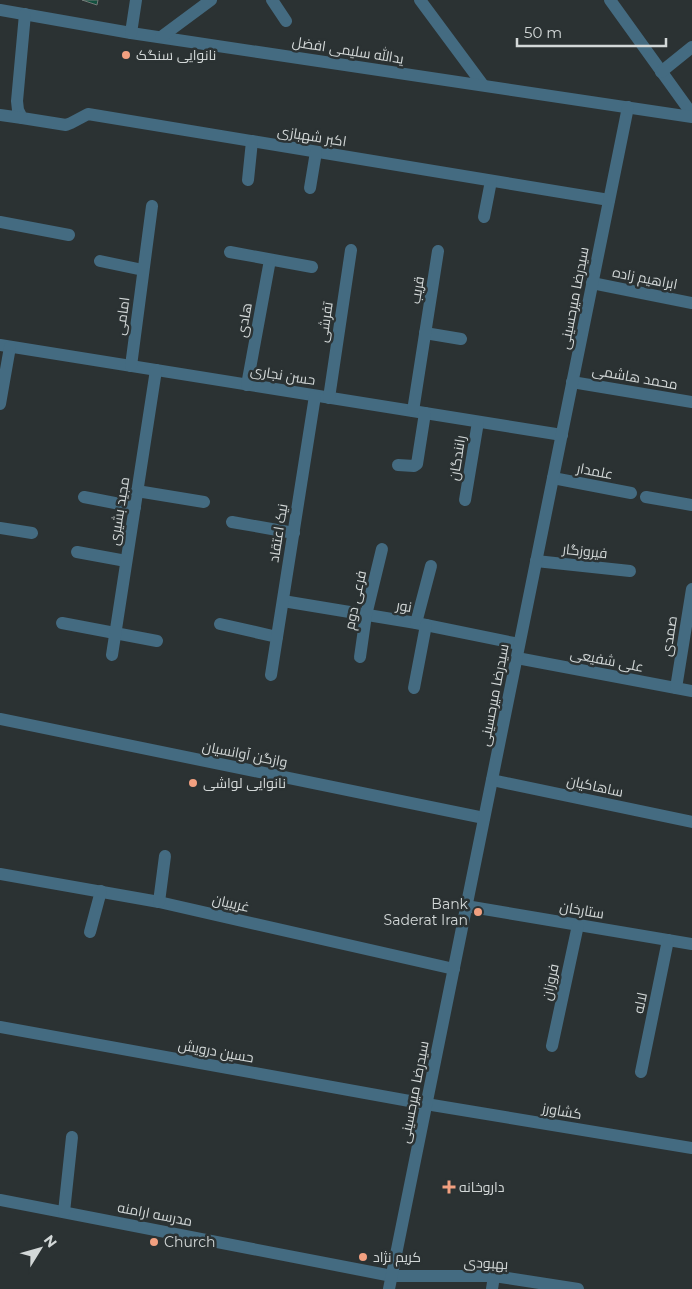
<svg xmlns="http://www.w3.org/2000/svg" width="692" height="1289" font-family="Montserrat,Cairo,sans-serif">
	<rect width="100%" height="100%" fill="#2b3233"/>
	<path fill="#13503f" stroke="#737a77" d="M82 0H98L97 5Z"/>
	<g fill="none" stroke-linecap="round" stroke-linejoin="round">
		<g stroke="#446b81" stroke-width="12">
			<path d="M272 0 286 21"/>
			<path d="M420 0 483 85"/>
			<path d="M610 0 692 114"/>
			<path d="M0 10 131 33 692 117"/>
			<path d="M25 14 17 101 18 110 22 118 66 125 71 123 88 114 609 200"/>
			<path d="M131 33 136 0"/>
			<path d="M161 37 211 0"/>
			<path d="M661 72 692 47"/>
			<path d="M0 115 22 118"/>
			<path d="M248 180 252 141"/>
			<path d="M310 188 316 152"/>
			<path d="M484 217 491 181"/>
			<path d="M0 222 69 235"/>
			<path d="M230 252 312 267"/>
			<path d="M100 261 143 270"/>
			<path d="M592 283 692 303"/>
			<path d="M425 333 461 339"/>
			<path d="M0 345 562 435"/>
			<path d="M131 366 152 206"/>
			<path d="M572 382 692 402"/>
			<path d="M247 385 270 260"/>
			<path d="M329 398 351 250"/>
			<path d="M0 404 10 347"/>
			<path d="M413 411 438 251"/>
			<path d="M398 465 414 466 417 464 425 413"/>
			<path d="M553 478 631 493"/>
			<path d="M137 491 204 502"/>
			<path d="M84 497 135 507"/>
			<path d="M646 497 692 505"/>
			<path d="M465 500 478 422"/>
			<path d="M232 522 294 533"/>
			<path d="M0 528 32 533"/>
			<path d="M77 552 126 561"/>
			<path d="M536 561 630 571"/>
			<path d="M283 601 416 623 519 644"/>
			<path d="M62 623 157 641"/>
			<path d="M416 623 431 566"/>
			<path d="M220 624 277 637"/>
			<path d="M112 655 156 370"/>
			<path d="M360 657 366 615 382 549"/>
			<path d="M517 658 692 691"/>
			<path d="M271 675 315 396"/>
			<path d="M414 688 426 625"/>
			<path d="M676 688 692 589"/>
			<path d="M0 719 484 818"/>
			<path d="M492 780 692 822"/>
			<path d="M0 874 159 902 454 969"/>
			<path d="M159 902 165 856"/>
			<path d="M466 906 692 944"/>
			<path d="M90 932 101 891"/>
			<path d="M0 1027 426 1104 692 1148"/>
			<path d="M552 1046 578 925"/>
			<path d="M641 1072 668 940"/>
			<path d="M0 1200 392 1276H494L578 1289"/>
			<path d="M64 1212 72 1137"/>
			<path d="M389 1289 628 107"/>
			<path d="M492 1289 494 1276"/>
		</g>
	</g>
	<g fill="#f2a080" stroke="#2b3233" stroke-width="2">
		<circle cx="126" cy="55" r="5"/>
		<circle cx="193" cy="783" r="5"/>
		<circle cx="478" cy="912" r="5"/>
		<path d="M446.5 1179.5h5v5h5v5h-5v5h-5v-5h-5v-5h5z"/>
		<circle cx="154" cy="1242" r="5"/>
		<circle cx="363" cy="1257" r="5"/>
	</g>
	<g text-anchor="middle" stroke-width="5" stroke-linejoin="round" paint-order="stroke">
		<g font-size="14" fill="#d3d8d8" stroke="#2b3233">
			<text transform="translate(348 50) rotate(9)" y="5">یدالله سلیمی افضل</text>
			<text transform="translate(312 136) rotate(9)" y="5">اکبر شهبازی</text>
			<text transform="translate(645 278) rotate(11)" y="5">ابراهیم زاده</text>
			<text transform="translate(417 290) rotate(-81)" y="5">قریب</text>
			<text transform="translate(574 298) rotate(-79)" y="5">سیدرضا میرحسینی</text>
			<text transform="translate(122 316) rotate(-82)" y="5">امامی</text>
			<text transform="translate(244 320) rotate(-80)" y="5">هادی</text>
			<text transform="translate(325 322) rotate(-82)" y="5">تفرشی</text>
			<text transform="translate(283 375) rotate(9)" y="5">حسن نجاری</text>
			<text transform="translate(635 377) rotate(10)" y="5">محمد هاشمی</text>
			<text transform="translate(457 458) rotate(-81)" y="5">رانندگان</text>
			<text transform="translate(595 471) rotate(11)" y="5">علمدار</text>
			<text transform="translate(119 511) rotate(-81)" y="5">مجید بشیری</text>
			<text transform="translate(278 533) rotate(-81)" y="5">نیک اعتقاد</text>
			<text transform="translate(585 551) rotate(6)" y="5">فیروزگار</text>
			<text transform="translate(355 600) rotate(-78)" y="5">فرعی دوم</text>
			<text transform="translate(404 606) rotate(9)" y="5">نور</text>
			<text transform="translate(669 636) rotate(-81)" y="5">صمدی</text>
			<text transform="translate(607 660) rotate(11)" y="5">علی شفیعی</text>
			<text transform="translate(494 695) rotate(-79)" y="5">سیدرضا میرحسینی</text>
			<text transform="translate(245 754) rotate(11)" y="5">وازگن آوانسیان</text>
			<text transform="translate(595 786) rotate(12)" y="5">ساهاکیان</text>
			<text transform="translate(231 903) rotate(13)" y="5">غریبیان</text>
			<text transform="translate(582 910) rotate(10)" y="5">ستارخان</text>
			<text transform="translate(550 982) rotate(-78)" y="5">فروزان</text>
			<text transform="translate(640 1003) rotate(-78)" y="5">لاله</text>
			<text transform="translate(216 1051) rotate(10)" y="5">حسین درویش</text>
			<text transform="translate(414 1092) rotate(-79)" y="5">سیدرضا میرحسینی</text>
			<text transform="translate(562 1111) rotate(10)" y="5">کشاورز</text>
			<text transform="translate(155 1214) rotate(11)" y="5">مدرسه ارامنه</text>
			<text transform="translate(486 1263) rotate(3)" y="5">بهبودی</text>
		</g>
		<g font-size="14" fill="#d3d8d8" stroke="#2b3233" text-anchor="start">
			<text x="136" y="60">نانوایی سنگک</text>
			<text x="203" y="788">نانوایی لواشی</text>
			<text x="468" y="909" text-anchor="end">Bank<tspan x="468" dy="16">Saderat Iran</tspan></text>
			<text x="459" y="1192">داروخانه</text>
			<text x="164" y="1247">Church</text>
			<text x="373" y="1262">کریم نژاد</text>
		</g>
	</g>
	<g transform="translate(40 1249) rotate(53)" stroke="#2b3233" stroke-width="4" paint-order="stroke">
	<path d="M0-4L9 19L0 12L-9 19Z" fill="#d3d8d8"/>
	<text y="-8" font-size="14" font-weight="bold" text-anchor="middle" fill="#d3d8d8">N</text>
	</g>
	<path d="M517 38v8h149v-8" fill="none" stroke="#d3d8d8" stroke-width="2.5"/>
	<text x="524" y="38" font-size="15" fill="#d3d8d8" stroke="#2b3233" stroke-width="4" paint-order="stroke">50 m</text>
</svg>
